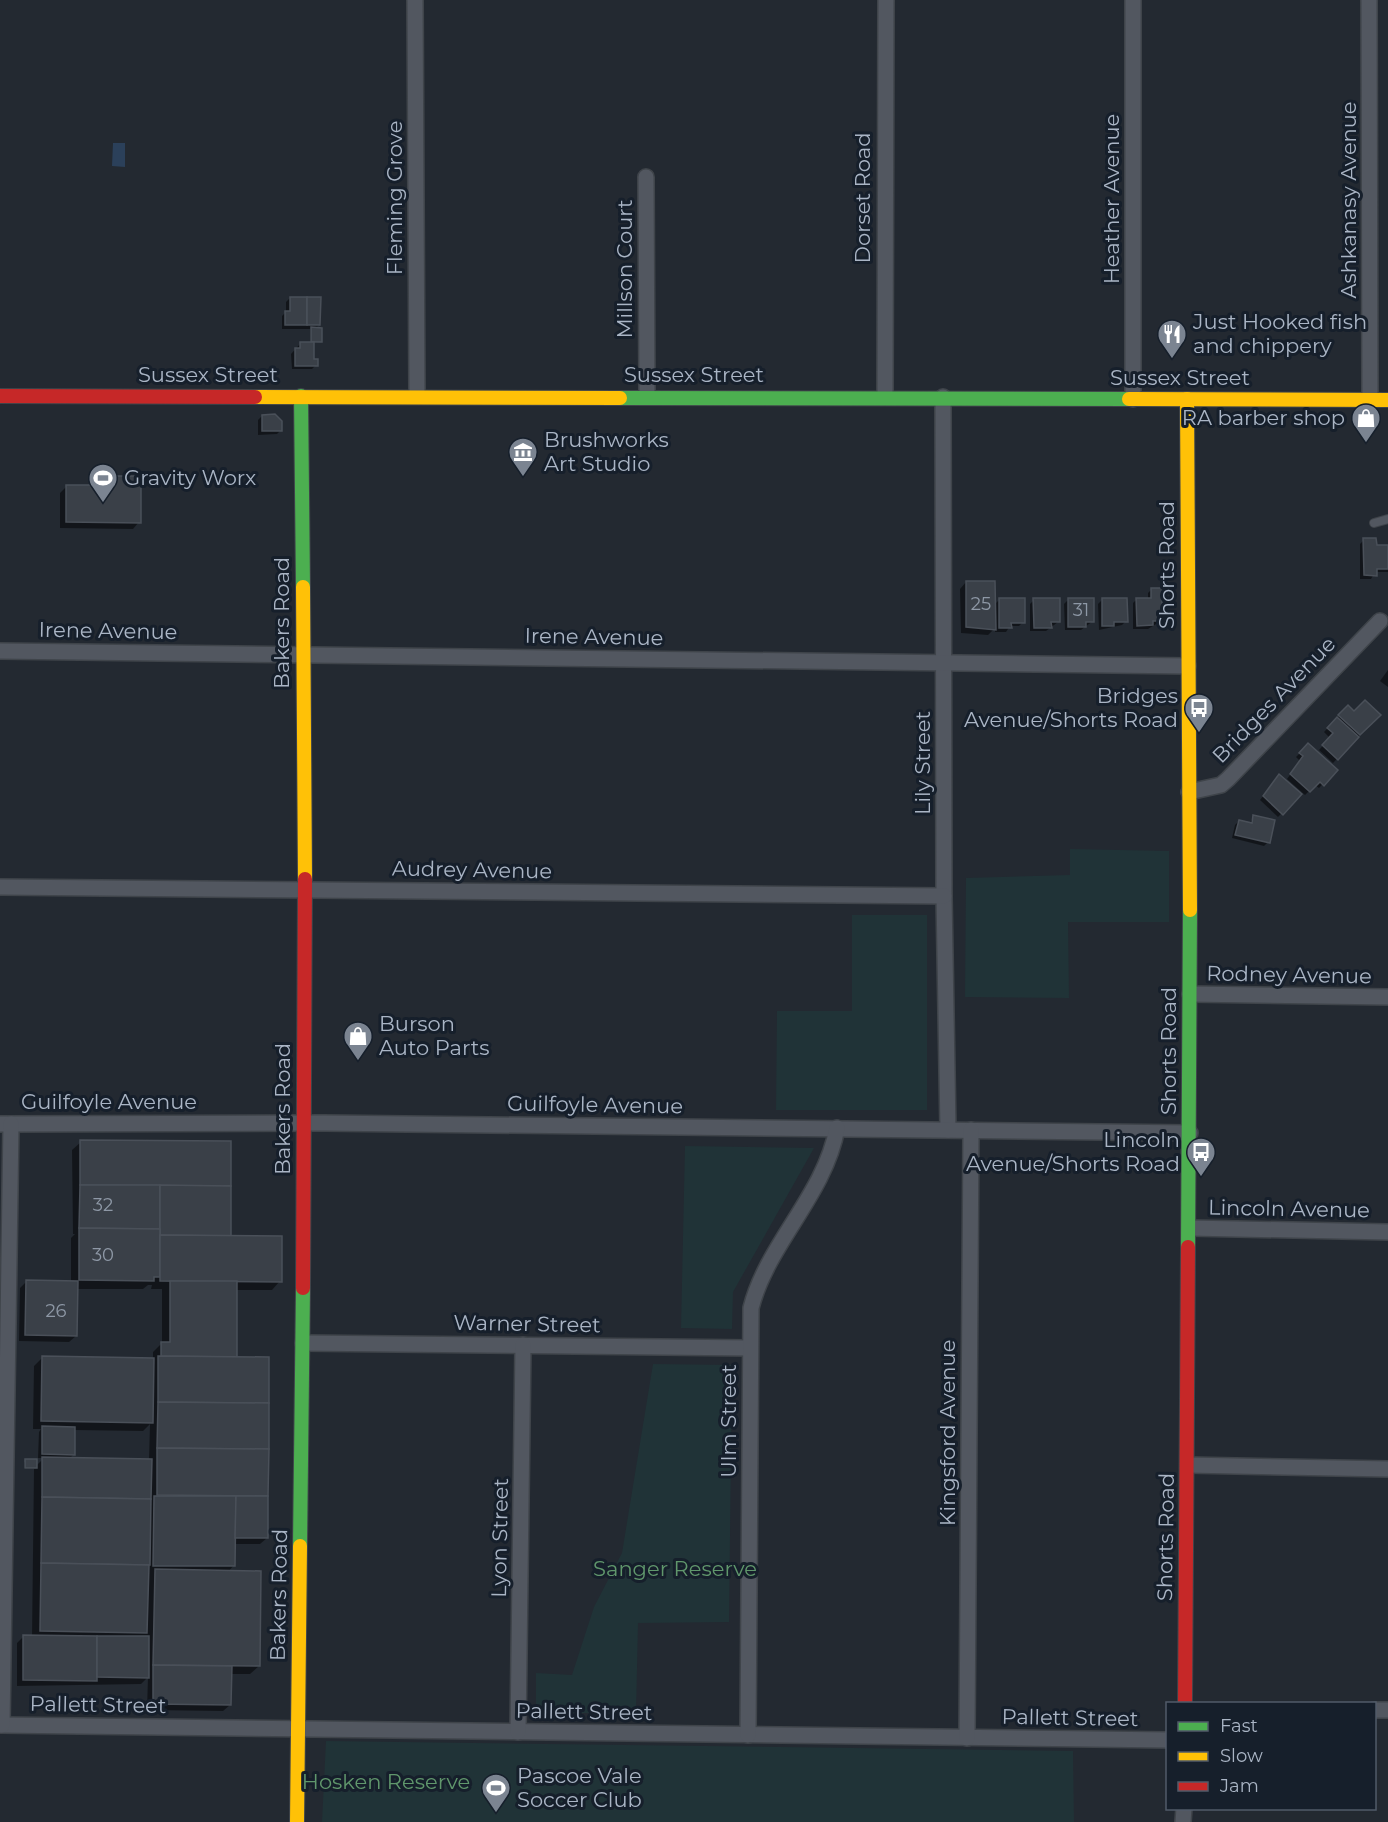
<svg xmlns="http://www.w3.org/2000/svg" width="1388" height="1822" font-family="Montserrat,sans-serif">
	<rect width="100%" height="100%" fill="#232931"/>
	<g fill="#203337">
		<path d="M1070 849 1169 851V922H1068L1069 998 965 997 966 878 1070 875Z"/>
		<path d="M852 915H927V1110H776L777 1011H852Z"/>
		<path d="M685 1146 814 1148 733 1292 732 1329 681 1328Z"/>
		<path d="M653 1364 732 1365 729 1622 638 1623 636 1713H536V1673L572 1675 594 1607 622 1553Z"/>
		<path d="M326 1741 1073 1751 1074 1822H322Z"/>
	</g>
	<path fill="#2b405a" d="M113 143H125V167L112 166Z"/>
	<g fill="#0007" fill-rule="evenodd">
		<path d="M290 298 319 325 315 329 320 342 313 343V360L316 365 312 369H292L291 354 300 344 310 343V329H282V316L286 312V302Z"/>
		<path d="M262 416 281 430 277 434 258 435V420Z"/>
		<path d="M103 478 139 522 133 529 60 528V493L66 487H97Z"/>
		<path d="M1364 540 1375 547 1388 546V572H1375L1371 579H1360V544Z"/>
		<path d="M966 582 994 605 999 600 1023 622 1019 626H1010L1006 632H995V628L988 635 961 633 960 589Z"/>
		<path d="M1152 589 1161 621 1148 629H1133V603L1137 599H1148V593Z"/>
		<path d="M1034 600 1058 622 1046 631H1030V604Z"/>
		<path d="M1068 600 1093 621 1081 630H1065L1064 604Z"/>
		<path d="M1102 600 1126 621 1122 625 1099 630 1098 604Z"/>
		<path d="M1388 670V687L1380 681Z"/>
		<path d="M1348 707 1354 713 1379 715 1333 763 1319 750 1330 738 1324 732Z"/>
		<path d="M1308 745 1336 770 1319 788 1315 785 1305 795 1287 779 1300 761 1296 757Z"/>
		<path d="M1279 776 1300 794 1278 817 1260 800Z"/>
		<path d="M1254 817 1268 842 1264 846 1232 838 1235 825 1239 821 1249 824Z"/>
		<path d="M81 1142 229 1235 280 1281 272 1290H236L235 1358H268L267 1538 260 1544H234V1565L228 1572 259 1666 250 1674H230V1705L223 1711 147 1710 148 1677 141 1684 17 1686V1643L23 1637H32L34 1469H24V1462L36 1466 44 1458H38L39 1432 41 1429H33L34 1366 43 1357 153 1360V1352L162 1343V1289H151L152 1285H148L143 1289H76V1336L69 1342 19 1341 20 1288 26 1282H71V1238L75 1234H73L72 1150ZM150 1424 149 1460 69 1459 74 1454V1430L143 1431Z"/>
	</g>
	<g fill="#3a4048" stroke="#4a5059" stroke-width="1.5">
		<path d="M290 297H307V325H285V311H290Z"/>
		<path d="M307 297H321L320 325H307Z"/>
		<path d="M311 327 322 328V342H311Z"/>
		<path d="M300 342H314V359H318V366H295V348H300Z"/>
		<path d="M275 414 282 421V431H262V415Z"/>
		<path d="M103 476H141V523L66 522V485H103Z"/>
		<path d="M1363 538H1376L1377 545H1388V569H1377V576L1364 575Z"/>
		<path d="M966 581H995L996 630 966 627Z"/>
		<path d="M1151 588H1162V621H1153V625L1137 626 1136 598H1151Z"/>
		<path d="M999 598H1025V623H1011L1012 628H999Z"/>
		<path d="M1033 598H1060V622H1051L1052 628H1034Z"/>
		<path d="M1068 598H1094V622H1086V627H1068Z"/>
		<path d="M1102 598H1127L1128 622H1114V626H1102Z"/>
		<path d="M1365 700 1381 715 1360 735 1338 715 1348 705 1354 711Z"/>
		<path d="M1337 717 1359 737 1338 760 1322 745 1333 733 1327 728Z"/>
		<path d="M1308 743 1338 770 1324 786 1320 782 1310 792 1290 774 1303 756 1299 753Z"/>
		<path d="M1279 774 1302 794 1283 815 1263 796Z"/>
		<path d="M1253 815 1275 820 1270 843 1235 835 1239 820 1252 823Z"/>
		<path d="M80 1140 231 1141V1186L80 1185Z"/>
		<path d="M80 1185H160V1229L79 1228Z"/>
		<path d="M160 1185 231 1186V1236L160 1235Z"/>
		<path d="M79 1228 160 1229V1277H154V1281L79 1280Z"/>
		<path d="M160 1235 282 1236V1282L160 1281Z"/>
		<path d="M26 1280 78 1281 77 1336 25 1335Z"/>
		<path d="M170 1281H237V1357L161 1356V1342H170Z"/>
		<path d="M42 1356 154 1358 153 1423 41 1421Z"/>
		<path d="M158 1356 269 1357V1403L158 1402Z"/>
		<path d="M158 1402 269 1403V1449L157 1448Z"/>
		<path d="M42 1426 75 1427V1455L42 1454Z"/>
		<path d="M157 1448 269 1449 268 1496 157 1495Z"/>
		<path d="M42 1457 152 1459 151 1499 42 1497Z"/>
		<rect x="25" y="1459" width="12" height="9"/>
		<path d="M154 1496H236L235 1566H153Z"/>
		<path d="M236 1496H268V1538H235Z"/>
		<path d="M42 1497 151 1499 150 1565 41 1563Z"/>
		<path d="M41 1563 149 1565 147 1633 40 1631Z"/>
		<path d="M155 1569 261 1571 260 1666 153 1665Z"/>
		<path d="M23 1635 97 1636V1681L23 1680Z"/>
		<path d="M97 1636H149V1678L97 1677Z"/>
		<path d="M153 1665 232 1666 231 1705 153 1704Z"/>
	</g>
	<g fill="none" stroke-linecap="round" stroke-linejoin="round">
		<g stroke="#3f444a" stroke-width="10">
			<path id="lane" d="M1374 523 1388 519"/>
		</g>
		<g stroke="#3f444a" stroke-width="18">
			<g id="street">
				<path d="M415 0 417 396"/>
				<path d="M1133 0V399"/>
				<path d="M1369 0 1370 399"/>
				<path d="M646 177 647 396"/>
				<path d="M885 397 886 0"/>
				<path d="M943 397 944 896 948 1130"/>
				<path d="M0 651 1188 666"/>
				<path d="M1189 792 1221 785 1228 779 1380 621"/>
				<path d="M0 887 944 896"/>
				<path d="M1190 994 1388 997"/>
				<path d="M0 1124 324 1123 1190 1133"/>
				<path d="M1190 1228 1388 1232"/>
				<path d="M303 1343 750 1348"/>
				<path d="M1188 1465 1388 1469"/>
				<path d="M1374 1710H1388"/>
				<path d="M0 1725 1168 1740"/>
				<path d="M2 1725 11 1124"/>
				<path d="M518 1732 523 1345"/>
				<path d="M748 1735 751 1308C767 1244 825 1195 837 1128"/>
				<path d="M967 1738 971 1130"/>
				<path d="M1183 1822 1184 1808"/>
			</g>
		</g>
		<g stroke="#3f444a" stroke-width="16">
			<g id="fast">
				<path d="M301 396 303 587"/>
				<path d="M620 398 1129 399"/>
				<path d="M1188 1247 1190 910"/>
				<path d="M300 1546 303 1288"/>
			</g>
		</g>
		<g stroke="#3f444a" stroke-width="16">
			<g id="slow">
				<path d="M255 397 620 398"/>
				<path d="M1129 399 1388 400"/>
				<path d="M1187 399 1190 910"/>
				<path d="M303 587 305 879"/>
				<path d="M297 1822 300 1546"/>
			</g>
		</g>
		<g stroke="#3f444a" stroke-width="16">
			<g id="jam">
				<path d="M0 396 255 397"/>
				<path d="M303 1288 305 879"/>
				<path d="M1185 1704 1188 1247"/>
			</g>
		</g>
		<use href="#lane" stroke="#525760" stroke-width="8"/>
		<use href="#street" stroke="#525760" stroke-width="15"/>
		<use href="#fast" stroke="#4caf50" stroke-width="14"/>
		<use href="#slow" stroke="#ffc107" stroke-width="14"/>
		<use href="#jam" stroke="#c62828" stroke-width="14"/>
	</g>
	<defs>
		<g id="restaurant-pin" transform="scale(1.5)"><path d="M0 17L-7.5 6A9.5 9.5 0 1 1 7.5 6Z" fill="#7b8491" stroke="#161f2b"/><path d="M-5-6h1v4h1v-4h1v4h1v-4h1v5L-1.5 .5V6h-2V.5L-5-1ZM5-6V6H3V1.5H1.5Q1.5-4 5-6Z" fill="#fff"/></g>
		<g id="shop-pin" transform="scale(1.5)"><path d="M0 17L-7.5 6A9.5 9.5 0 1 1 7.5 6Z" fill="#7b8491" stroke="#161f2b"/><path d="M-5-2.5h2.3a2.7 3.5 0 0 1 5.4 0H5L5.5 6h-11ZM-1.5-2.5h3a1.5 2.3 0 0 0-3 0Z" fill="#fff"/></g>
		<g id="museum-pin" transform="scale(1.5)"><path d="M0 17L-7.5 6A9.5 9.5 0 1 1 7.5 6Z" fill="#7b8491" stroke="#161f2b"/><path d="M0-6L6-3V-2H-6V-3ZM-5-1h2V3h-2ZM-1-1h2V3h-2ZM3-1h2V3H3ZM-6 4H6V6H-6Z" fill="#fff"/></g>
		<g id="stadium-pin" transform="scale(1.5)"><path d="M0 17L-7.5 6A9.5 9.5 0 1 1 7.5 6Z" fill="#7b8491" stroke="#161f2b"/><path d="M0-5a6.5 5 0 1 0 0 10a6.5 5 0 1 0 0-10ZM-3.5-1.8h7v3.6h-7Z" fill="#fff"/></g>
		<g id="bus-pin" transform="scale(1.5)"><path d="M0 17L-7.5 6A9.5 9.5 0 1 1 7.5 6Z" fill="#7b8491" stroke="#161f2b"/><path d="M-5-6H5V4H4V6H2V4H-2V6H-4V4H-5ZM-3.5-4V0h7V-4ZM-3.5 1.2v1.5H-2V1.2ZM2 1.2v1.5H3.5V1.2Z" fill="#fff"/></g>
	</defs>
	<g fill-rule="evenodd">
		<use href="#restaurant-pin" x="1172" y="334"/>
		<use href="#shop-pin" x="1366" y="418"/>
		<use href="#museum-pin" x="523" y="452"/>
		<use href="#stadium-pin" x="103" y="478"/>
		<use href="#bus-pin" x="1199" y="708"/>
		<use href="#shop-pin" x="358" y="1036"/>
		<use href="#bus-pin" x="1201" y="1152"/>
		<use href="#stadium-pin" x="496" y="1788"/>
	</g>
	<g text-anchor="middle" stroke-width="6" stroke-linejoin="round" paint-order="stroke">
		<g font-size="18" fill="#8e98a6">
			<text x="981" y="610">25</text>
			<text x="1081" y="616">31</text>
			<text x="103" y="1211">32</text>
			<text x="103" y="1261">30</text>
			<text x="56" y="1317">26</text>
		</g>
		<g font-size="21" fill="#aab5c5" stroke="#161f2b">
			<text transform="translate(395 198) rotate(-90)" y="7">Fleming Grove</text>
			<text transform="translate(863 198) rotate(-90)" y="7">Dorset Road</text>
			<text transform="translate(1112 199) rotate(-90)" y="7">Heather Avenue</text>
			<text transform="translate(1349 200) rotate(-90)" y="7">Ashkanasy Avenue</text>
			<text transform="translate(625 269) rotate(-90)" y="7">Millson Court</text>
			<text x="208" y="382">Sussex Street</text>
			<text x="694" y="382">Sussex Street</text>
			<text x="1180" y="385">Sussex Street</text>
			<text transform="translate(1167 565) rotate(-90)" y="7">Shorts Road</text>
			<text transform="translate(282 623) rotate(-90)" y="7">Bakers Road</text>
			<text transform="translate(108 631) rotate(1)" y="7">Irene Avenue</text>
			<text transform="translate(594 637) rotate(1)" y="7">Irene Avenue</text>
			<text transform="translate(1274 700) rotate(-46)" y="7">Bridges Avenue</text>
			<text transform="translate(923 763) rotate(-90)" y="7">Lily Street</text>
			<text transform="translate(472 870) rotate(1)" y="7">Audrey Avenue</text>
			<text transform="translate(1289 975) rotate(1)" y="7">Rodney Avenue</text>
			<text transform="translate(1169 1051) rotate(-90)" y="7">Shorts Road</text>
			<text x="109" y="1109">Guilfoyle Avenue</text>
			<text transform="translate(595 1105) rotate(1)" y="7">Guilfoyle Avenue</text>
			<text transform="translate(283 1109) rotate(-90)" y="7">Bakers Road</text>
			<text transform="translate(1289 1209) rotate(1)" y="7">Lincoln Avenue</text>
			<text transform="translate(527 1324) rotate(1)" y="7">Warner Street</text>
			<text transform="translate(729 1421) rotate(-90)" y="7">Ulm Street</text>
			<text transform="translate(948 1433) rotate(-90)" y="7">Kingsford Avenue</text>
			<text transform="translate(1166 1537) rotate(-89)" y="7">Shorts Road</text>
			<text transform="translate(500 1538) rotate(-89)" y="7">Lyon Street</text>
			<text transform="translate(279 1595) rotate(-89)" y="7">Bakers Road</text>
			<text transform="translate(98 1705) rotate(1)" y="7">Pallett Street</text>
			<text transform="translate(584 1712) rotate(1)" y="7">Pallett Street</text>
			<text transform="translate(1070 1718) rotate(1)" y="7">Pallett Street</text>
		</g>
		<g font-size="21" fill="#aab5c5" stroke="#161f2b" text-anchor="start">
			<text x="1193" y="329">Just Hooked fish<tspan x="1193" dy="24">and chippery</tspan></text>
			<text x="1345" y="425" text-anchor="end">RA barber shop</text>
			<text x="544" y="447">Brushworks<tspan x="544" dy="24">Art Studio</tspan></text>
			<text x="124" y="485">Gravity Worx</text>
			<text x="1178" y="703" text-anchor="end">Bridges<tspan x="1178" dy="24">Avenue/Shorts Road</tspan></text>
			<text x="379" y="1031">Burson<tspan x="379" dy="24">Auto Parts</tspan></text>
			<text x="1180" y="1147" text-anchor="end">Lincoln<tspan x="1180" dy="24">Avenue/Shorts Road</tspan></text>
			<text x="517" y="1783">Pascoe Vale<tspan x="517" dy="24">Soccer Club</tspan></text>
		</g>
		<g font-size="21" fill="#60976c" stroke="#161f2b">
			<text x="675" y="1576">Sanger Reserve</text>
			<text x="386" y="1789">Hosken Reserve</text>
		</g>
	</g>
	<rect x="1166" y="1702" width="210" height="108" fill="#161f2b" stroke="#515b69" stroke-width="1.5"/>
	<rect x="1178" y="1722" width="30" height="9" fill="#4caf50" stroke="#515b69" stroke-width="1.5"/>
	<text x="1220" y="1732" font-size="18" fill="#aab5c5">Fast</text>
	<rect x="1178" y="1752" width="30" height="9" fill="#ffc107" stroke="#515b69" stroke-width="1.5"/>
	<text x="1220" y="1762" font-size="18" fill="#aab5c5">Slow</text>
	<rect x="1178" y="1782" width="30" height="9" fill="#c62828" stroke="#515b69" stroke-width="1.5"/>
	<text x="1220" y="1792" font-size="18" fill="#aab5c5">Jam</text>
</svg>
